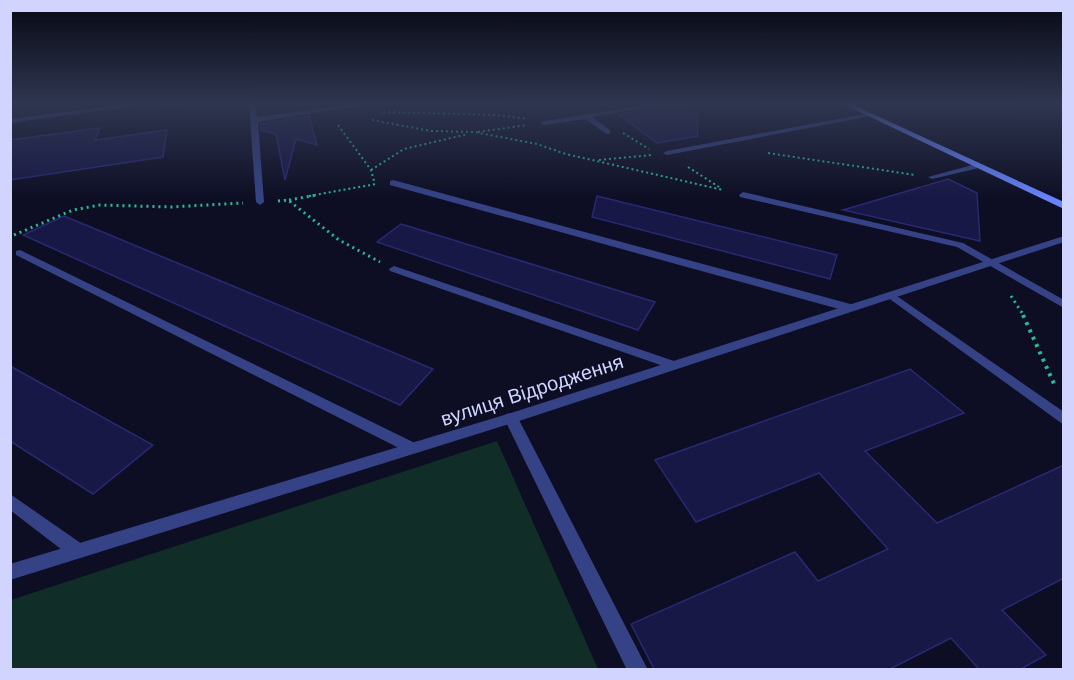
<svg xmlns="http://www.w3.org/2000/svg" width="1074" height="680" font-family="Arial,sans-serif">
	<rect width="100%" height="100%" fill="#0d0e24"/>
	<path fill="#102e27" d="M497 441 598 669H11V600Z"/>
	<g fill="#181846" stroke="#292973" stroke-width="1.5">
		<path d="M670 104H696L698 136 657 143 619 115Z"/>
		<path d="M309 116 317 145 296 139 285 180 276 134 261 130 260 124Z"/>
		<path d="M100 128 95 140 167 130 163 157 10 180V140Z"/>
		<path d="M948 179 977 193 980 241 843 210Z"/>
		<path d="M597 196 837 255 830 279 592 217Z"/>
		<path d="M64 216 433 369 400 405 23 235Z"/>
		<path d="M401 224 655 302 638 330 377 242Z"/>
		<path d="M10 366 153 445 93 494 10 441Z"/>
		<path d="M910 369 964 413 865 451 937 523 1064 465V578L1002 610 1046 655 1021 669H979L951 638 890 669H654L631 624 795 552 818 581 888 549 819 473 696 522 655 460Z"/>
	</g>
	<g fill="none" stroke-linecap="round" stroke-linejoin="round">
		<g stroke="#28bb94" stroke-width="2" stroke-dasharray="2 3" stroke-linecap="butt">
			<path d="M523 104 533 109"/>
			<path d="M162 107 185 104"/>
			<path d="M383 112 495 115 528 119"/>
			<path d="M372 120 431 131 474 132 537 144 566 154 723 190"/>
			<path d="M338 125 371 170 374 181"/>
			<path d="M478 132 527 125"/>
			<path d="M623 133 649 149"/>
			<path d="M768 153 915 175"/>
			<path d="M599 160 651 155"/>
			<path d="M688 167 719 187"/>
			<path d="M371 170 404 149 468 134"/>
			<path d="M309 196 376 184"/>
		</g>
		<g stroke="#28bb94" stroke-width="3" stroke-dasharray="2 4" stroke-linecap="butt">
			<path d="M289 200 317 195"/>
			<path d="M278 201 288 200 339 240 380 262"/>
			<path d="M14 235 73 210 100 205 171 207 243 203"/>
			<path d="M1011 296 1024 316"/>
		</g>
		<path stroke="#28bb94" stroke-width="4" stroke-dasharray="3 5" stroke-linecap="butt" d="M1023 315 1055 386"/>
		<g fill="#354386" fill-rule="evenodd">
			<path d="M249 104H255L257 117 354 104H372L258 122 264 202 260 205 256 202Z"/>
			<path d="M652 104H668L592 117 610 130V134H607L585 119 544 125 540 123 544 121Z"/>
			<path d="M869 113 872 115 871 116 667 155 663 153 667 151Z"/>
			<path d="M976 164 980 166 979 168 932 179 928 177Z"/>
			<path d="M393 180 854 305 856 308 850 312 846 311 390 185V181Z"/>
			<path d="M743 192 963 243 1064 300V308L957 247 740 197 739 195Z"/>
			<path d="M20 250 417 444 419 448 417 452 412 454 407 452 16 255V251Z"/>
			<path d="M394 266 677 362 679 365 677 368H669L390 271 389 269Z"/>
			<path d="M891 292 1064 412V425L887 297 886 295 887 293Z"/>
			<path d="M511 413 516 414 518 418 648 670H627L504 418 506 414Z"/>
			<path d="M10 494 82 544 84 550 82 556 76 558 70 556 10 510Z"/>
		</g>
		<g fill="#354386" fill-rule="evenodd">
			<path d="M129 104H148L10 123V119Z"/>
			<path d="M1064 236V242L516 422 10 580V564L511 413Z"/>
		</g>
		<path fill="#6783ff" fill-rule="evenodd" d="M843 104H851L1064 202V209Z"/>
	</g>
	<linearGradient id="sky" x2="0" y2="1"><stop stop-color="#070814"/><stop offset="0.52" stop-color="#2f3650"/><stop offset="1" stop-color="#2f3650" stop-opacity="0"/></linearGradient>
	<rect width="1074" height="199" fill="url(#sky)"/>
	<g text-anchor="middle" stroke-width="4.5" stroke-linejoin="round" paint-order="stroke">
		<g font-size="20" fill="#d0d4ff" stroke="#0d0e24">
			<text transform="translate(532 390) rotate(-18)" y="7">вулиця Відродження</text>
		</g>
	</g>
	<rect width="1074" height="680" fill="none" stroke="#d0d4ff" stroke-width="24"/>
</svg>
